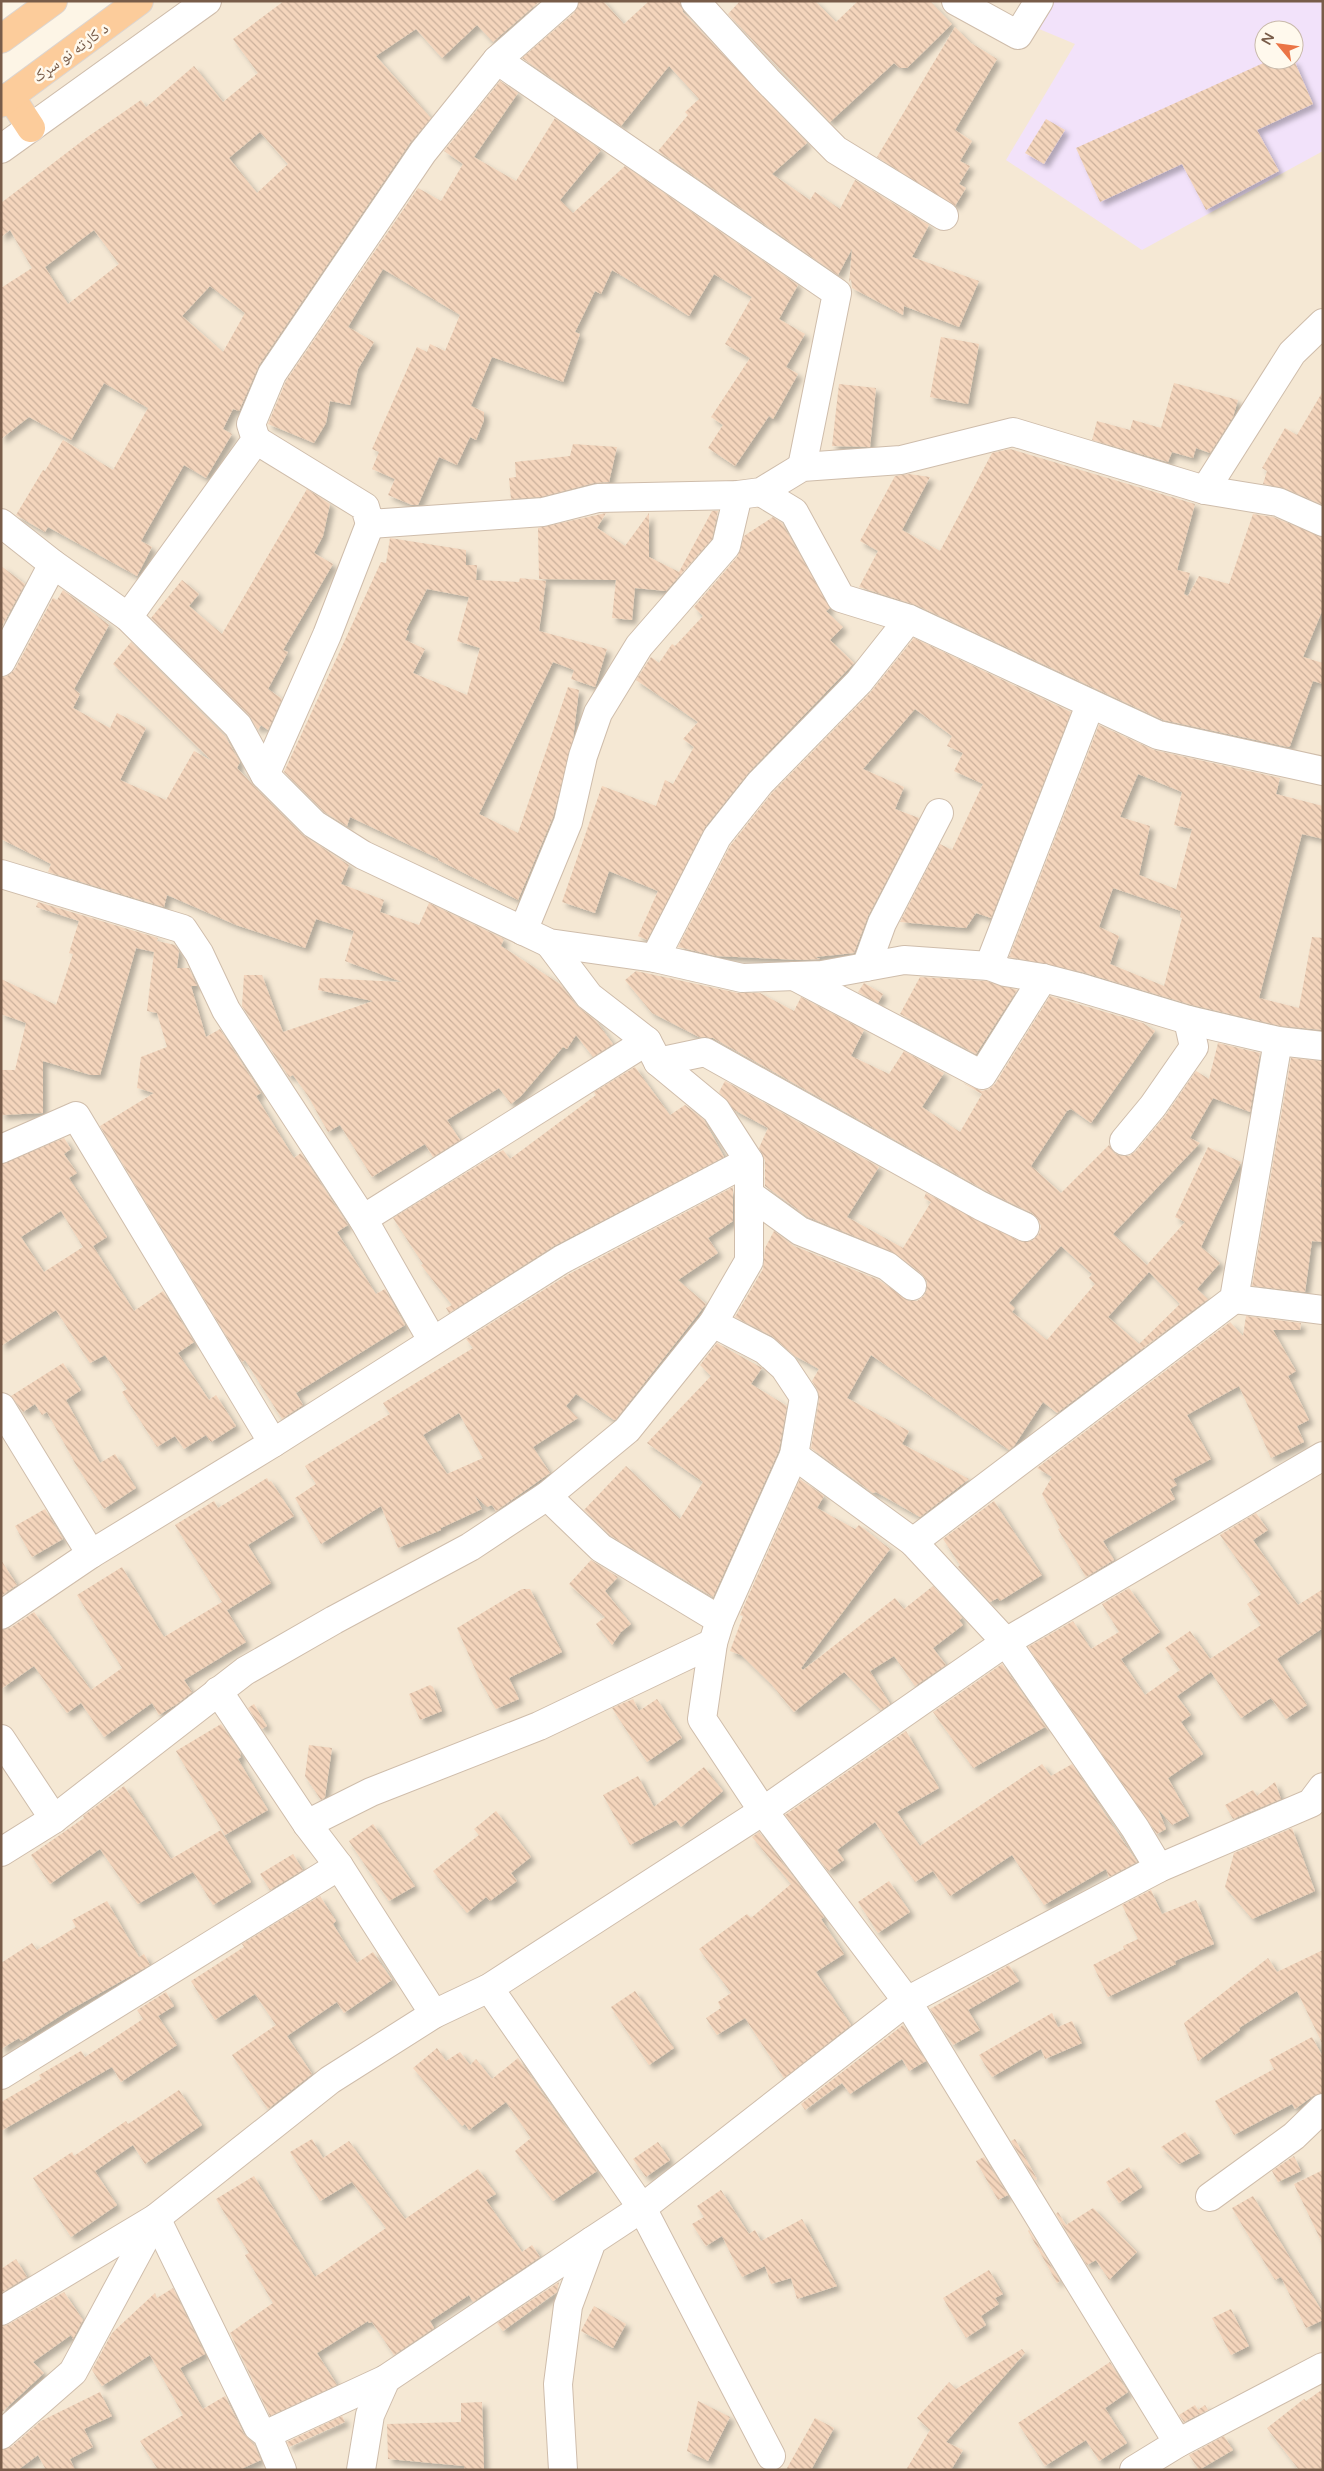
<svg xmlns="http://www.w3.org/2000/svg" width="1324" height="2471" font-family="'Varela Round','Noto Naskh Arabic',sans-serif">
	<defs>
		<pattern id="building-back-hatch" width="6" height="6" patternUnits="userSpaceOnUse" patternTransform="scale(1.25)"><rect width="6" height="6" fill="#f4d5bc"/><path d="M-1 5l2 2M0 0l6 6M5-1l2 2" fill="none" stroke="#cab09b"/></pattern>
		<filter id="shadow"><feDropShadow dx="4.5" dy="4.5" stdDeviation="2.5" flood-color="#0004"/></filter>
	</defs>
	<rect width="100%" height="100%" fill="#fdf5e6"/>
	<path fill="#f5e8d4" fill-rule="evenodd" d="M156 1H1323V2470H1V103ZM1264 30H1294V60H1264Z"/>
	<path fill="#f2e2fa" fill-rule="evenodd" d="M1050 1H1323V151L1142 250 1006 160 1075 44 1032 26ZM1264 30H1294V60H1264Z"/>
	<g fill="url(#building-back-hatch)" fill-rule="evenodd" filter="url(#shadow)">
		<path d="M284 1H540L493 42 477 25 442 58 416 29 376 56 431 118 410 143 259 365 239 411 233 409 223 429 232 434 206 478 184 465 141 541 152 547 137 576 48 527 45 532 16 515 43 470 45 471 63 440 113 470 148 408 104 383 71 440 29 417 1 439V288L32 268 10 230 1 237V203L86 138 141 100 146 107 194 66 223 102 258 73 233 39ZM260 132 288 164 257 193 229 158ZM94 230 119 264 68 304 45 267ZM210 286 245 313 223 352 182 316Z"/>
		<path d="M579 1H603L624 24 649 1H680L683 12 807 143 772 174 810 200 815 192 840 209 855 180 929 225 912 257 979 281 959 327 904 306 903 315 852 288 851 279 849 283 852 249 838 275 658 151 688 115 685 112 699 99 669 66 621 126 522 58 574 13Z"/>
		<path d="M740 1H815L836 22 858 1H930L952 24 907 68H900L894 63 830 122 728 14Z"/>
		<path d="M955 27 971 43 997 59 955 130 972 141 960 161 970 166 959 184 966 188 955 206 877 157Z"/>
		<path d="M1270 60H1294L1313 104 1257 130 1279 171 1206 210 1182 164 1100 202 1076 148Z"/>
		<path d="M500 81 518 93 474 157 516 181 555 118 601 150 560 200 573 213 625 166 798 285 779 319 805 334 786 367 798 374 773 419 769 416 735 466 708 448 723 425 711 417 750 358 725 344 752 297 714 274 689 316 612 270 601 294 595 291 575 332 580 334 563 382 492 357 471 406 484 412V420L476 440 470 437 457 465 439 457 418 505H412L388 495 395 479 372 469 379 452 372 449 417 347 427 352 430 344 445 351 460 315 383 269 348 327 374 342 358 369 350 405 330 401 326 423 314 443 268 424 286 381 418 188 441 201 463 164 444 151Z"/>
		<path d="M1046 119 1065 130 1044 164 1025 153Z"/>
		<path d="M941 337 979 344 968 404 930 397Z"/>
		<path d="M1174 383 1238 400 1233 417 1210 453 1196 448 1193 458 1172 452 1168 462 1092 440 1097 421 1130 430 1133 420 1161 428Z"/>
		<path d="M839 384 876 388 870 447 832 446Z"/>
		<path d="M1323 391V505L1284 488 1263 484 1267 471 1262 468 1285 428 1297 435Z"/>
		<path d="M573 444 617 447 609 482 594 483 541 497 511 499 509 478 516 477 515 462 570 456Z"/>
		<path d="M1010 449 1195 504 1177 570 1190 573 1184 594 1188 596 1199 576 1229 584 1253 514 1273 517 1323 537V609L1303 657 1323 663V684L1313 681 1290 746 1288 747 1163 720 916 605 859 587 878 551 860 541 895 476 909 474 930 477 902 530 940 551 992 453Z"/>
		<path d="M307 489 330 504 323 536 314 553 333 564 283 650 288 652 268 689 282 699 268 730 261 725 258 730 249 715 151 618 182 580 199 594 189 606 222 634Z"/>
		<path d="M712 511H718L712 539 666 591 635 588 632 620 612 618 616 580 539 579 538 528 606 513 597 528 625 546 649 513V557L679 572Z"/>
		<path d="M773 517 782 523 830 608 826 611 843 627 830 640 854 663 749 772 705 827 647 940 638 936 658 891 609 871 595 913 562 902 602 786 656 806 665 780 673 784 694 747 683 739 698 722 636 680 651 657 659 663 672 644 675 646 703 616 694 607 738 556 744 536Z"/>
		<path d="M390 538 466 550V565H477L476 580 519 582 520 578 546 581 539 631 607 649 595 687 571 679 574 670 553 662 479 814 518 833 568 687 579 690 573 739 553 817 518 900 438 860 439 859 350 817 347 826 324 812 284 772 381 562 386 563ZM427 589 469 597 457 641 480 648 467 695 413 673 425 649 405 640 409 631 406 630Z"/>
		<path d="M1 566 25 584 1 628Z"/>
		<path d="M63 590 109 625 74 689 80 694 73 708 110 728 117 713 146 728 120 780 166 800 194 751 212 761 113 664 131 642 225 736 240 762 237 768 254 786 303 835 349 865 341 884 384 900 380 912 419 925 429 903 504 939 501 946 560 984 577 1006 596 1021 613 1044 593 1057 576 1035 567 1049 563 1047 521 1096 511 1104 499 1088 447 1120 460 1140 433 1157 425 1144 372 1177 340 1125 328 1132 308 1096 293 1075 289 1077 242 1006 244 975H262L283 1032 373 1001 318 990 320 978 402 982 345 961 354 931 316 919 305 948 236 925 167 895 164 907 48 872 51 864 1 839V678L9 675 15 669 53 598 57 600Z"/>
		<path d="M914 638 1071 712 991 918 976 913 966 928 900 922 940 844 952 850 983 784 954 771 963 753 947 746 952 736 915 709 863 769 904 787 895 809 919 818 868 916 854 953 815 957 820 959 802 960 716 956 678 947 730 846 772 793 870 693Z"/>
		<path d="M1099 725 1154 750 1280 778 1276 794 1323 806V839L1302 834 1259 998 1299 1008 1312 937 1323 938V1030L1281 1026 1192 1005 1082 972 1009 957ZM1138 774 1182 792 1174 825 1192 829 1176 889 1139 875 1150 826 1120 817ZM1113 888 1181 911 1180 917 1182 918 1164 986 1110 964 1119 936 1099 927Z"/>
		<path d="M38 902 158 938 157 941 175 945 179 951 177 968H189L197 986H191L206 1037 220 1029 261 1093 256 1096 294 1158 301 1153 348 1225 337 1232 376 1294 385 1289 405 1325 296 1393 303 1405 282 1419 245 1360 242 1362 100 1126 154 1093 137 1088 141 1057 167 1047 157 1013 147 1011 154 952 136 948 100 1075H91L43 1061V1113L1 1115V1070H15L26 1023 1 1014V979L56 1005 73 954 69 953 79 921 36 907Z"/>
		<path d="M636 971 738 993H760L794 1011 801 997 864 1030 851 1056 889 1074 904 1051 944 1073 922 1107 960 1132 982 1094 963 1083 982 1091 989 1089 995 1084 1050 996 1143 1023 1155 1031 1091 1123 1071 1109 1067 1111 1031 1166 1061 1193 1109 1145 1114 1153 1121 1156H1129L1136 1151 1165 1116 1196 1071 1209 1079 1218 1043 1260 1053 1250 1112 1213 1098 1190 1138 1200 1143 1113 1234 1147 1265 1185 1222 1175 1217 1208 1147 1241 1162 1201 1247 1220 1263 1197 1289 1208 1299 1057 1413 1043 1402 1014 1446 1009 1450 871 1355 847 1398 909 1431 902 1444 969 1479 920 1517 876 1492 873 1493 811 1448 819 1400 817 1389 812 1381 819 1369 795 1356 772 1336 735 1317 763 1269 765 1248 774 1231 794 1246 879 1280 909 1301H917L924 1296 927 1289V1281L922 1274 893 1252 808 1217 765 1186V1160L759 1148 768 1128 734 1110 719 1092 725 1081 879 1167 847 1217 903 1248 931 1202 924 1198 926 1193 1019 1241 1027 1242 1033 1240 1039 1234 1041 1226 1038 1219 1032 1213 988 1192 713 1038 699 1037 652 1013 625 980ZM1061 1246 1092 1274 1089 1278 1095 1284 1047 1340 1012 1312 1015 1308 1009 1303ZM1149 1272 1180 1304 1139 1344 1108 1317Z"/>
		<path d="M920 977 986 981 1017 990 976 1054 900 1014Z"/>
		<path d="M864 983 883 994 878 1003 858 992Z"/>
		<path d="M1291 1058 1323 1061V1166L1320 1187H1323V1242L1312 1241 1305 1292 1252 1286Z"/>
		<path d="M635 1067 670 1115 685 1105 704 1120 724 1157 554 1246 449 1313 446 1308 452 1305 421 1265 423 1264 393 1218 503 1150 510 1159 596 1095 594 1092Z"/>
		<path d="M64 1138 71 1149 64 1154 77 1173 69 1178 107 1237 93 1246 134 1311 163 1291 194 1342 178 1353 209 1400 216 1395 236 1426 211 1442 206 1435 184 1449 175 1436 157 1447 122 1392 127 1389 105 1355 90 1363 56 1310 1 1346V1164ZM61 1211 83 1247 44 1272 21 1237Z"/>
		<path d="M733 1187V1221L708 1238 718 1253 678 1280 706 1304 616 1419 614 1420 576 1394 566 1406 578 1418 533 1447 550 1473 496 1511 492 1505 487 1507 475 1496 482 1509 441 1528V1530L398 1548 381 1506 321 1544 295 1498 316 1484 305 1466 390 1414 383 1403 473 1348 466 1339 569 1274ZM459 1413 483 1458 447 1474 423 1435Z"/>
		<path d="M1246 1316 1301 1323 1300 1330H1273L1296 1371 1288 1376 1309 1420 1297 1426 1304 1442 1271 1458 1239 1386 1187 1415 1211 1459 1173 1479 1177 1485 1170 1489 1175 1499 1103 1541 1114 1560 1086 1577 1058 1529 1060 1528 1042 1494 1052 1477 1037 1468 1230 1322 1243 1336Z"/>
		<path d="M717 1343 762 1368 751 1384 787 1406 779 1450 713 1597 611 1536 584 1510 626 1466 680 1519 703 1482 647 1443 711 1376 700 1365Z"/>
		<path d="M63 1363 81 1390 66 1400 100 1463 115 1454 136 1488 104 1509 75 1463 47 1412 42 1415 35 1404 23 1412 11 1396Z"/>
		<path d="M267 1478 269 1482 271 1481 294 1516 248 1545 271 1583 227 1610 175 1525 214 1501 218 1508Z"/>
		<path d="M800 1479 824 1496 817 1508 855 1529 859 1525 890 1549 801 1668 803 1670 895 1598 904 1609 933 1586 962 1618 959 1620 963 1625 933 1648 946 1665 915 1686 894 1656 870 1671 890 1704 881 1710 844 1672 794 1712 772 1685 741 1655 730 1651 743 1616 740 1615Z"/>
		<path d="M994 1501 1042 1575 1000 1601 998 1598 990 1602 958 1567 960 1565 943 1539Z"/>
		<path d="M45 1509 63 1539 32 1557 15 1526Z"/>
		<path d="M1256 1513 1268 1530 1253 1540 1298 1605 1323 1589V1628L1277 1659 1307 1705 1286 1719 1271 1698 1241 1718 1211 1672 1177 1696 1191 1715 1181 1722 1203 1754 1168 1778 1189 1816 1172 1825 1158 1809 1166 1829 1157 1834 1028 1647 1073 1621 1091 1649 1119 1632 1102 1604 1129 1588 1160 1632 1121 1659 1145 1695 1180 1670 1165 1648 1190 1631 1210 1659 1261 1625 1247 1604 1261 1594 1220 1535Z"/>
		<path d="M1 1560 17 1585 1 1596Z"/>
		<path d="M591 1560 618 1577 605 1591 631 1624 621 1632 612 1645 596 1624 605 1617 569 1584Z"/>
		<path d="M122 1567 164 1637 222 1602 246 1642 184 1680 192 1692 177 1704 159 1715 152 1703 104 1737 81 1703 67 1713 34 1666 1 1689V1630L10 1628 34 1612 91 1690 122 1668 77 1595Z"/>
		<path d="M522 1589H530L562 1652 509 1678 519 1699 496 1709 479 1678 457 1628Z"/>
		<path d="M1002 1664 1048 1730 1045 1727 973 1768 933 1712Z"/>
		<path d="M430 1685 433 1687 442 1711 420 1720 409 1694Z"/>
		<path d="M633 1699 639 1711 657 1699 682 1738 647 1762 612 1708Z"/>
		<path d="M254 1704 267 1726 262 1729 248 1708Z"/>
		<path d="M221 1724 240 1752 241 1757 238 1759 268 1810 225 1835 176 1751Z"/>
		<path d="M906 1731 939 1788 897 1812 920 1846 1042 1764 1051 1776 1072 1764 1137 1862 1109 1877 1106 1869 1044 1905 1012 1855 950 1896 933 1871 915 1882 875 1822 837 1850 844 1860 828 1871 785 1815Z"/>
		<path d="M309 1745 332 1748 325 1797 321 1800 305 1776Z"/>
		<path d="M704 1767 723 1791 681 1827 676 1820 630 1845 603 1795 638 1776 654 1807Z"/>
		<path d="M1275 1782 1281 1799 1233 1819 1225 1805 1253 1790 1257 1796Z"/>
		<path d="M124 1786 171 1859 221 1830 251 1882 213 1905 193 1872 138 1904 100 1849 50 1884 31 1855 84 1818 83 1816Z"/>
		<path d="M496 1811 531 1857 511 1873 517 1881 490 1901 486 1897 467 1913 433 1871 479 1835 474 1829Z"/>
		<path d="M373 1824 415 1886 389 1901 349 1841Z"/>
		<path d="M1292 1828 1315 1891 1252 1919 1225 1887 1234 1853Z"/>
		<path d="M759 1832 824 1917 821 1919 844 1954 816 1972 851 2025 784 2078 745 2018 717 2035 706 2018 721 2008 718 2002 731 1993 699 1949 747 1914 751 1918 791 1884 752 1837Z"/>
		<path d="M293 1854 303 1870 270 1890 260 1874Z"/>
		<path d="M889 1881 910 1912 878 1933 858 1902Z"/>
		<path d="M1151 1890 1162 1914 1196 1900 1214 1944 1175 1961 1176 1964 1108 1997 1093 1965 1124 1949 1123 1946 1138 1939 1122 1905Z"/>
		<path d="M320 1896 336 1921 333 1924 357 1963 373 1952 392 1980 344 2013 337 2002 287 2036 312 2074 268 2109 232 2055 276 2025 255 1994 215 2020 191 1981 244 1947 242 1944Z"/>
		<path d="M107 1901 139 1957 144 1954 150 1965 68 2011 21 2041 19 2038 1 2049V1963L32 1943 37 1950 76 1927 72 1920Z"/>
		<path d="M1323 1950V2045L1297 1991 1239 2028 1240 2030 1198 2061 1184 2023 1268 1958 1277 1972Z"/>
		<path d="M1009 1965 1019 1981 968 2010 980 2030 953 2045 930 2009Z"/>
		<path d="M635 1991 674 2048 649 2065 611 2007Z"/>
		<path d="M166 1992 174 2006 158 2016 177 2045 121 2082 112 2067 1 2131V2102L41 2079 39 2075 81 2051 85 2057 143 2019 137 2010Z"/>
		<path d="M1052 2013 1058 2027 1072 2021 1082 2043 1045 2059 1041 2049 992 2077 979 2055Z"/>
		<path d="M903 2025 926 2061 909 2071 902 2059 850 2094 842 2083 805 2110 801 2104Z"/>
		<path d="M1312 2037 1323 2057V2093L1313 2096 1295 2109 1292 2104 1234 2135 1215 2101 1274 2069 1269 2060Z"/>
		<path d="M437 2048 446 2061 460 2052 470 2065 476 2059 492 2079 518 2058 597 2171 553 2201 515 2151 531 2138 506 2102 469 2130 465 2124 462 2126 413 2068Z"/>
		<path d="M179 2090 202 2125 145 2164 133 2145 95 2171 117 2205 71 2237 33 2178 72 2152 74 2156 126 2121 128 2124Z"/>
		<path d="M1185 2132 1200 2153 1179 2164 1161 2147Z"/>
		<path d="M312 2139 323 2158 349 2141 405 2219 478 2169 496 2194 486 2200 522 2252 532 2245 540 2257 473 2302 469 2295 430 2321 434 2328 394 2355 372 2322 369 2323 368 2321 317 2353 337 2385 270 2416 230 2333 273 2303 245 2255 249 2253 216 2199 254 2176 315 2277 386 2228 352 2182 320 2201 290 2152Z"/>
		<path d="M1015 2139 1037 2179 1035 2180 1011 2141Z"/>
		<path d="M658 2142 670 2160 646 2177 633 2159Z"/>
		<path d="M1294 2156 1301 2171 1278 2182 1272 2171Z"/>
		<path d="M984 2157 1008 2195 998 2200 976 2161Z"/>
		<path d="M1129 2167 1142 2187 1119 2203 1106 2182Z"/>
		<path d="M1323 2170V2245L1294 2184Z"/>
		<path d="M721 2190 749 2234 755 2230 761 2241 802 2219 837 2286 797 2299 791 2278 771 2284 765 2266 742 2277 722 2236 706 2246 692 2224 704 2217 697 2206Z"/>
		<path d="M1253 2196 1323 2313V2320L1306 2328 1281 2277 1275 2280 1232 2208Z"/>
		<path d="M1093 2208 1137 2252 1109 2280 1096 2260 1087 2265 1056 2214 1058 2212 1066 2225Z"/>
		<path d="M1029 2230 1060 2281 1057 2283 1028 2231Z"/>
		<path d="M16 2259 27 2277 1 2293V2269Z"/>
		<path d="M989 2270 1003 2294 995 2298 999 2304 981 2316 986 2325 966 2338 943 2298Z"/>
		<path d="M559 2282 557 2292 503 2331 497 2323Z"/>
		<path d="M173 2288 205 2354 180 2368 203 2409 225 2396 244 2434 254 2444 261 2460 239 2470H158L140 2441 183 2415 150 2355 102 2386 92 2370 112 2333 155 2293 157 2298Z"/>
		<path d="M64 2292 83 2320 73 2339 71 2335 33 2362 44 2373 1 2413V2327L9 2324Z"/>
		<path d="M594 2306 626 2324 613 2348 581 2331Z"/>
		<path d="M1231 2309 1249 2346 1231 2355 1212 2318Z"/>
		<path d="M1022 2349 1025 2353 946 2442 963 2450 951 2470H906L930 2430 917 2418 949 2382 956 2389Z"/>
		<path d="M1110 2362 1128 2392 1105 2408 1127 2443 1099 2461 1086 2440 1045 2466 1018 2423Z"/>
		<path d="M1323 2389V2470H1299L1267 2428 1304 2399 1306 2401Z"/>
		<path d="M100 2392 112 2416 84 2429 93 2447 70 2459 75 2470H46L38 2455 18 2470H1V2450L11 2447 41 2421Z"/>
		<path d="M698 2401 730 2417 708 2461 687 2451Z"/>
		<path d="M482 2402 484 2470H464V2466L388 2459 387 2424 461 2422V2403Z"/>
		<path d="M1195 2405 1198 2410 1205 2405 1208 2410 1184 2422 1179 2415Z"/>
		<path d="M342 2416 345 2422 289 2447 287 2442Z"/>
		<path d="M815 2418 834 2428 811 2470H786Z"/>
		<path d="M1224 2436 1233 2450 1199 2470 1189 2455Z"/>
	</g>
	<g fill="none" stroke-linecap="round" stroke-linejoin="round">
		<g stroke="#cfbdab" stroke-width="30">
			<g id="minor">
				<path d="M695 1 767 80 836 150 944 216"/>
				<path d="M956 1 1018 35 1039 1"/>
				<path d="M497 60 837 293 802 467"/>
				<path d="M1 149 207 1"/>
				<path d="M256 440 365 507 370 524 543 512 598 498 738 495 761 492 802 467 901 460 1013 432 1205 490 1278 502 1323 522"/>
				<path d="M1205 490 1292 353 1323 323"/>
				<path d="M761 492 794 512 841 598 909 619 1158 735 1323 771"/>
				<path d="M1 523 53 564 128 617 238 726 265 775 314 824 363 855 549 943 655 958 742 978 822 975 904 960 989 966 1005 972 1043 978 1078 987 1188 1020 1278 1041 1323 1046"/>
				<path d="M128 617 256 440 251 424 272 374 423 152 497 60 564 1"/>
				<path d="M1 662 53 564"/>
				<path d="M265 775 327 635 370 524"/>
				<path d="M1 874 183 929 199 953 226 1010 363 1219 432 1340"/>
				<path d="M523 931 568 822 583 756 598 713 639 646 726 546 738 495"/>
				<path d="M655 958 717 837 760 783 859 682 909 619"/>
				<path d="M989 966 1090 705"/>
				<path d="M866 967 882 923 939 813"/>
				<path d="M794 976 982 1075 1043 978"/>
				<path d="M658 1062 705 1052 981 1206 1025 1227"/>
				<path d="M1124 1141 1153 1106 1194 1047 1188 1020"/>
				<path d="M1 1149 76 1116 273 1443"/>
				<path d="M749 1194 800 1231 887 1266 912 1286"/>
				<path d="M363 1219 647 1041"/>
				<path d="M1234 1299 1323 1310"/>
				<path d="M713 1323 765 1350 784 1367 804 1397 794 1455 720 1620 713 1643 702 1719 763 1811 907 2001 1178 2443"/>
				<path d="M1 1407 91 1554"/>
				<path d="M794 1455 913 1542 1006 1642 1135 1828 1159 1868"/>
				<path d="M547 1496 601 1548 720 1620"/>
				<path d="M913 1542 1234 1299 1278 1041"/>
				<path d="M1 1615 91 1554 273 1443 561 1260 749 1161"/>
				<path d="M218 1691 307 1824 339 1866 434 2014"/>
				<path d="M1 1739 54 1819"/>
				<path d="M307 1824 371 1792 539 1726 713 1643"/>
				<path d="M1 1852 54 1819 245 1671 334 1620 470 1547 547 1496 627 1430 713 1323 749 1261V1161L716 1110 658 1062 647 1041 589 996 549 943"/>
				<path d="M489 1988 642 2208 771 2456"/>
				<path d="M1 2075 339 1866"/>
				<path d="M1210 2197 1294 2136 1323 2108"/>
				<path d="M1 2311 156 2218 258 2427 267 2434 282 2470"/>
				<path d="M267 2434 386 2379 592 2241"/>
				<path d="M1 2435 73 2372 156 2218 330 2080 434 2014 489 1988 763 1811 1006 1642 1323 1456"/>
				<path d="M361 2470 370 2415 386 2379"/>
				<path d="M563 2470 558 2384 568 2306 592 2241 642 2208 907 2001 1159 1868 1311 1803 1323 1787"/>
				<path d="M1134 2470 1178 2443 1323 2367"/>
			</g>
		</g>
		<g stroke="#dcd5d0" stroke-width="30">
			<g id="trunk">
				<path d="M1 39 53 1"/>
				<path d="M10 96 31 128"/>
				<path d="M1 103 139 1"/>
			</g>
		</g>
		<use href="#minor" stroke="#fff" stroke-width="28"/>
		<use href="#trunk" stroke="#fccc9b" stroke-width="28"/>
	</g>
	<g text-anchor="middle" stroke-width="5" stroke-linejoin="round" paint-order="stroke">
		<g font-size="16" fill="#785c49" stroke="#fff9ed">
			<text transform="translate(70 52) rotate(-36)" y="6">د کارته نو سړک</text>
		</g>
	</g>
	<rect width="1324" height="2471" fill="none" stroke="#785c49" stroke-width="5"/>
	<g transform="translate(1279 45) rotate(299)"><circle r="24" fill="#fff9ed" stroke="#c9baab"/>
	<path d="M0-4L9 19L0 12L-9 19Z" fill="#eb7546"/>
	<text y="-8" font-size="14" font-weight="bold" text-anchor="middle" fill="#785c49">N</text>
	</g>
</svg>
